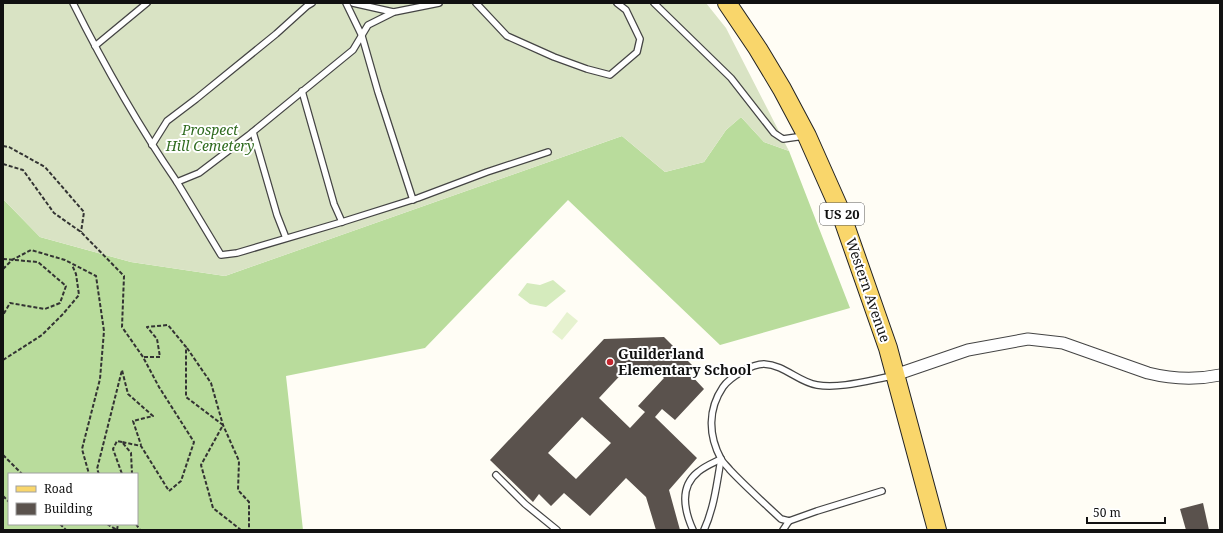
<svg xmlns="http://www.w3.org/2000/svg" width="1223" height="533" font-family="'Noto Serif',serif">
	<rect width="100%" height="100%" fill="#fffdf5"/>
	<path fill="#d5ebbd" d="M553 280 566 291 546 307 530 304 518 295 527 283 540 285Z"/>
	<path fill="#b9dc9c" fill-rule="evenodd" d="M741 117 764 142 789 151 850 308 720 345 568 200 425 348 286 376 303 530H3V199L40 237 131 262 225 276 622 136 665 172 704 162 726 130ZM9 474H137V524H9Z"/>
	<path fill="#d9e3c4" d="M3 3H706L726 28 789 151 764 142 741 117 726 130 704 162 665 172 622 136 225 276 131 262 40 237 3 199Z"/>
	<path fill="#e6f2cf" d="M567 312 578 321 562 340 552 332Z"/>
	<g fill="#5a524d" fill-rule="evenodd">
		<path d="M664 337 694 367 689 373 704 389 675 420 662 409 655 417 697 458 669 490 680 530H656L646 497 626 478 590 516 564 493 551 506 539 494 533 502 490 460 604 339ZM629 366H652L664 378 638 406 645 412 630 428 599 398ZM582 417 611 443 576 479 548 453Z"/>
		<path d="M1203 503 1209 530H1186L1180 509Z"/>
	</g>
	<g fill="none" stroke-linecap="round" stroke-linejoin="round">
		<g stroke="#444" stroke-width="8">
			<g id="service">
				<path d="M73 3C104 65 138 125 177 182L199 173 249 135 353 50 368 25 394 12 439 3"/>
				<path d="M346 3 362 36 378 92 413 200"/>
				<path d="M353 3 393 12"/>
				<path d="M476 3 507 36 554 57 587 69 610 75 637 52 640 39 626 10 617 3"/>
				<path d="M654 3 731 78 774 133 783 139 804 136"/>
				<path d="M95 46 147 3"/>
				<path d="M302 91 334 204 342 222"/>
				<path d="M253 132 277 215 286 238"/>
				<path d="M152 145 167 121 196 99 276 34 307 6 312 3"/>
				<path d="M177 182 221 255 237 253 342 222 418 198 487 172 548 152"/>
				<path d="M496 475 525 504 557 530"/>
				<path d="M882 491 817 511 789 521 781 519C764 503 746 487 730 470 727 466 723 463 721 459 708 435 708 409 723 387 730 377 752 364 764 364 785 365 798 382 817 385 840 389 870 380 893 376"/>
				<path d="M693 530C684 510 679 487 698 472 705 466 713 463 721 459"/>
				<path d="M704 530C714 508 717 483 721 459"/>
				<path d="M783 530 789 521"/>
			</g>
		</g>
		<g stroke="#444" stroke-width="13">
			<path id="minor" d="M895 375 968 350 1028 339 1063 343 1148 373C1172 379 1196 380 1220 375"/>
		</g>
		<g stroke="#222" stroke-width="20">
			<path id="primary" d="M727 3 758 49 782 89 807 136 839 208 888 348 937 530"/>
		</g>
		<g stroke="#333" stroke-width="2" stroke-dasharray="4 2" stroke-linecap="butt">
			<path d="M3 146 9 147 45 167 84 212 81 232"/>
			<path d="M3 164 23 170 54 213 81 232 124 276 122 327 143 357 159 387 194 442 181 481 169 491 141 446 122 442 131 453 132 474"/>
			<path d="M3 259 38 262 66 286 60 303 45 309 10 303 3 315"/>
			<path d="M3 269 12 260 31 250 65 260 96 276 104 331 100 379 82 449 89 474"/>
			<path d="M187 348 211 383 223 425 239 461 238 490 249 502V530"/>
			<path d="M144 357H160L157 339 147 327 168 325 186 347V397L223 425 201 465 213 508 241 530"/>
			<path d="M3 360 42 335 63 314 79 295 76 274 72 265"/>
			<path d="M122 442 117 441 113 449 122 474"/>
			<path d="M3 455 22 474"/>
			<path d="M99 474 97 469 122 370 128 394 153 416 133 421 141 445"/>
			<path d="M3 496 9 502"/>
			<path d="M60 524 66 530"/>
			<path d="M107 524 117 530"/>
			<path d="M136 524 140 530"/>
			<path d="M117 530 118 524"/>
		</g>
		<use href="#service" stroke="#fff" stroke-width="5.5"/>
		<use href="#minor" stroke="#fff" stroke-width="11"/>
		<use href="#primary" stroke="#f9d66b" stroke-width="18"/>
	</g>
	<circle fill="#c4262e" stroke="#fff" stroke-width="1.5" cx="610" cy="362" r="4"/>
	<g text-anchor="middle" stroke-width="4" stroke-linejoin="round" paint-order="stroke">
		<rect fill="#fff" stroke="#585858" stroke-width="1" x="820" y="203" width="44" height="22" rx="3"/>
		<g font-size="13" font-weight="bold" fill="#111">
			<text x="842" y="219">US 20</text>
		</g>
		<g font-size="14" font-style="italic" fill="#2f6b1f" stroke="#fff">
			<text x="210" y="135">Prospect<tspan x="210" dy="16">Hill Cemetery</tspan></text>
		</g>
		<g font-size="14" fill="#111" stroke="#fff">
			<text transform="translate(868 290) rotate(71)" y="5">Western Avenue</text>
		</g>
		<g font-size="14" font-weight="bold" fill="#111" stroke="#fff" text-anchor="start">
			<text x="618" y="359">Guilderland<tspan x="618" dy="16">Elementary School</tspan></text>
		</g>
	</g>
	<rect width="1223" height="533" fill="none" stroke="#111111" stroke-width="8"/>
	<rect x="8" y="473" width="130" height="52" fill="#ffffff" stroke="#a0a0a0"/>
	<rect x="16" y="486" width="20" height="6" fill="#f9d66b" stroke="#a0a0a0"/>
	<text x="44" y="493" font-size="12" fill="#111111">Road</text>
	<rect x="16" y="503" width="20" height="12" fill="#5a524d" stroke="#a0a0a0"/>
	<text x="44" y="513" font-size="12" fill="#111111">Building</text>
	<path d="M1087 517v6h78v-6" fill="none" stroke="#111111" stroke-width="2"/>
	<text x="1093" y="517" font-size="12" fill="#111111" stroke="#ffffff" stroke-width="3" paint-order="stroke">50 m</text>
</svg>
